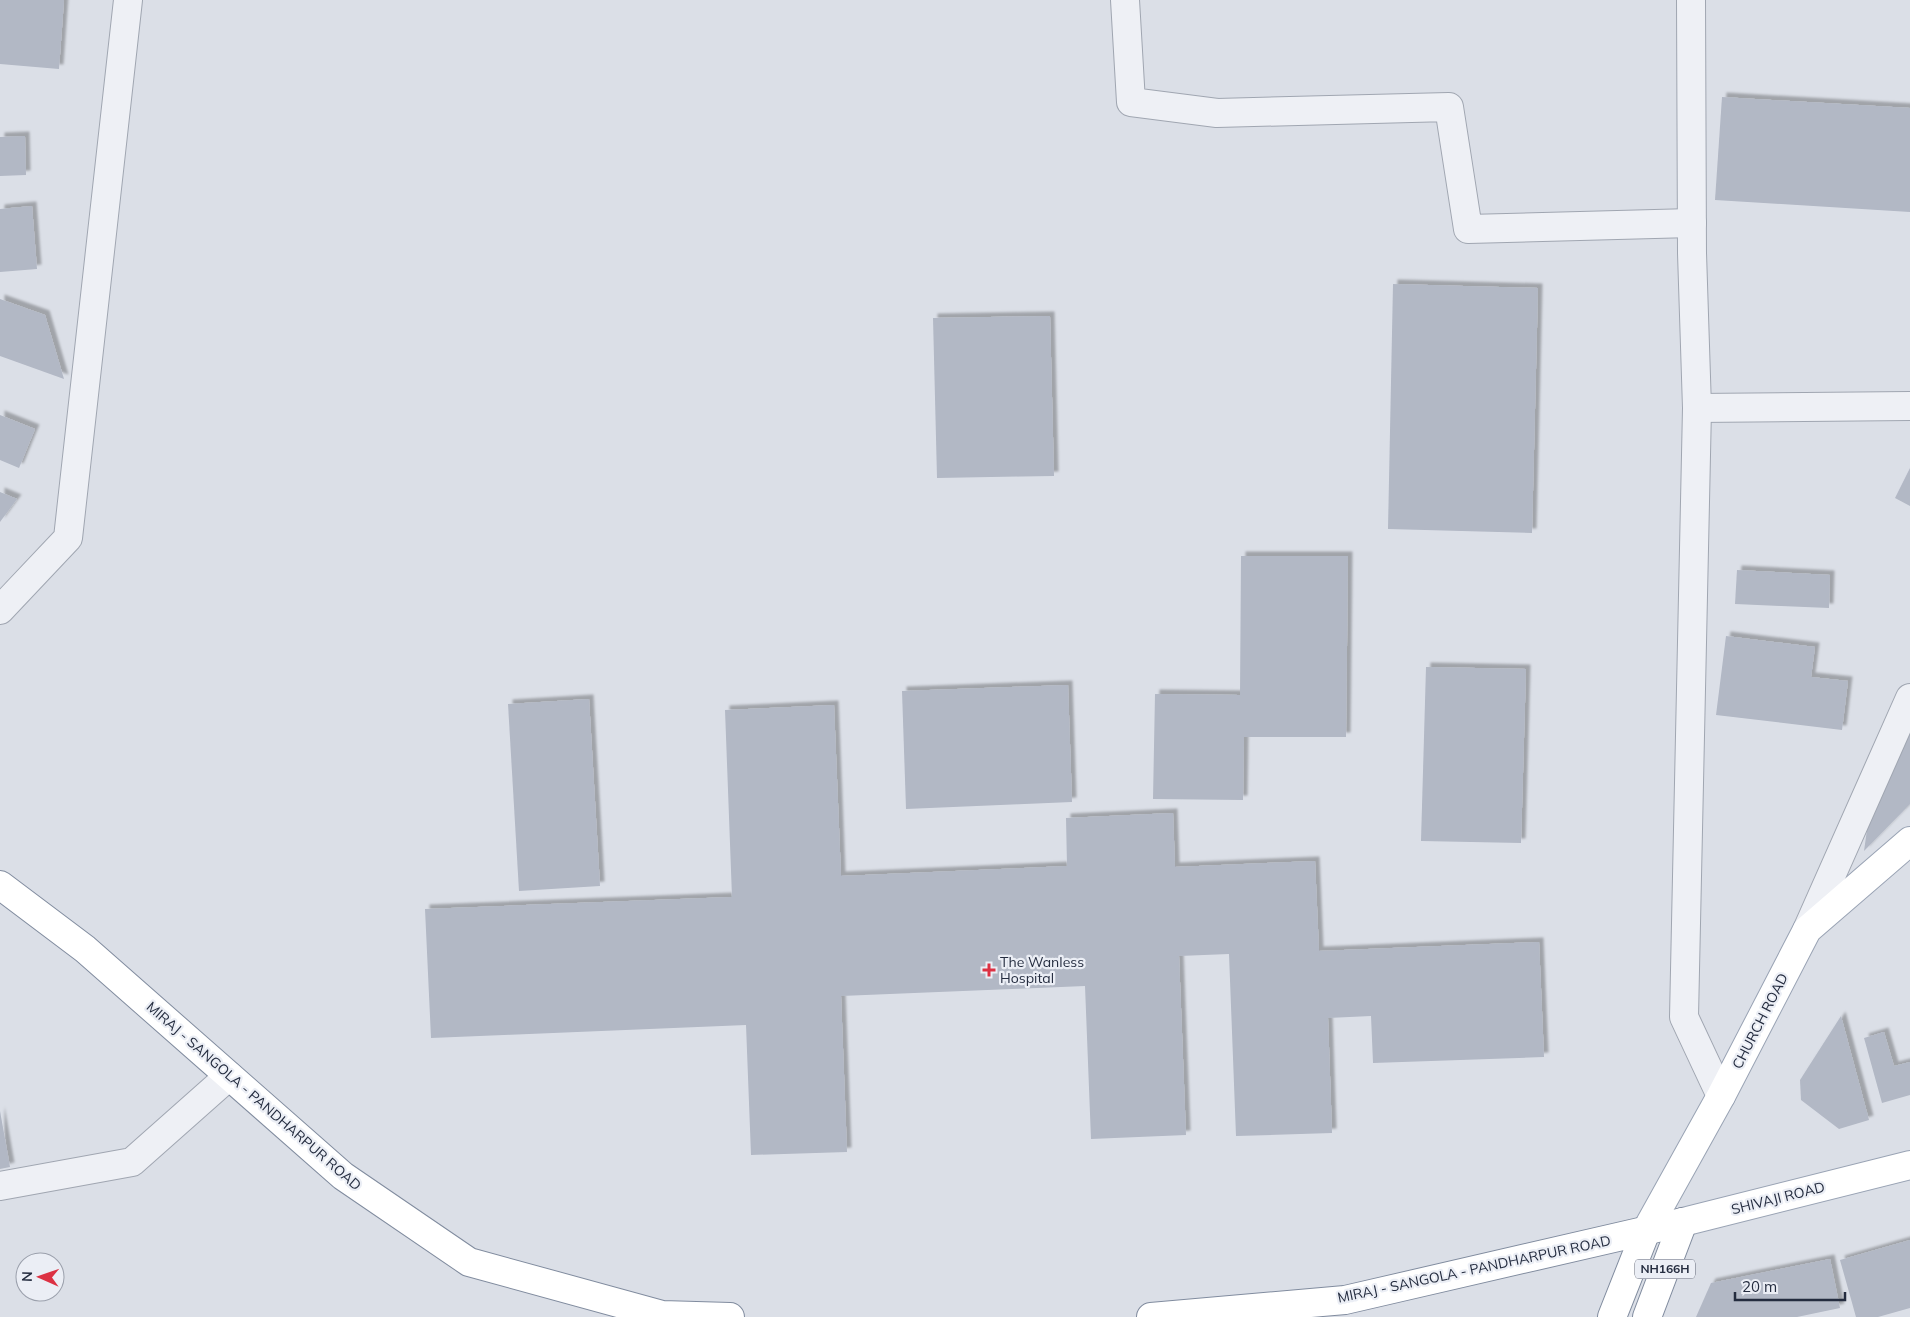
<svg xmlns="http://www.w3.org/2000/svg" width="1910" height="1317" font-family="Mulish,sans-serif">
	<defs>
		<filter id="shadow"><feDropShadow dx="4.5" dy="-4.5" stdDeviation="1" flood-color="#0004"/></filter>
	</defs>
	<rect width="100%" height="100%" fill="#dbdfe7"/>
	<g fill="#b2b8c5" filter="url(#shadow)">
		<path d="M0 0H64L59 69 0 64Z"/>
		<path d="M1722 97 1910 108V212L1715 200Z"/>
		<path d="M25 136 26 175 0 176V137Z"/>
		<path d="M32 206 37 269 0 272V209Z"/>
		<path d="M1393 284 1538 288 1532 533 1388 529Z"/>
		<path d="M0 299 45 315 64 379 0 356Z"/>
		<path d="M1050 316 1054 476 937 478 933 318Z"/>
		<path d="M0 415 35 429 19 468 0 460Z"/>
		<path d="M1910 468V506L1895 498Z"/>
		<path d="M0 492 17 499 0 522Z"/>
		<path d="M1241 556H1348L1346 737H1244L1243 800 1153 799 1155 694 1240 695Z"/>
		<path d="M1737 570 1830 575 1829 608 1735 604Z"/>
		<path d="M1726 636 1815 647 1811 677 1848 681 1842 730 1716 715Z"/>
		<path d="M1426 667 1526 669 1521 843 1421 841Z"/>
		<path d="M1068 685 1072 802 906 809 902 691Z"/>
		<path d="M589 699 600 886 519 891 508 704Z"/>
		<path d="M834 705 841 876 1067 866 1066 818 1173 813 1175 867 1315 861 1319 951 1539 942 1544 1057 1373 1063 1371 1016 1328 1018 1332 1133 1236 1136 1229 954 1179 956 1186 1135 1091 1139 1085 986 841 996 847 1152 751 1155 746 1025 431 1038 425 909 732 897 725 710Z"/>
		<path d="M1910 719V804L1864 851 1868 823Z"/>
		<path d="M1841 1016 1869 1120 1839 1129 1801 1100 1800 1080Z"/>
		<path d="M1884 1032 1894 1066 1910 1062V1095L1882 1103 1864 1038Z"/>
		<path d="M0 1111 10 1167 0 1169Z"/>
		<path d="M1910 1240V1308L1878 1317H1856L1840 1260Z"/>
		<path d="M1830 1259 1840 1308 1797 1317H1696L1711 1283Z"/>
	</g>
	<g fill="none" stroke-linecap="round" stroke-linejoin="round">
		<g stroke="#a0a6b1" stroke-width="30">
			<g id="minor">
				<path d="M1125 0 1131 102 1217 113 1449 107 1468 229 1692 223"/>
				<path d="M1691 0 1692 253 1697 408 1684 1017 1721 1096"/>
				<path d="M1697 408 1910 406"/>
				<path d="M0 610 68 538 128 0"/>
				<path d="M1807 930 1910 698"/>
				<path d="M0 1186 132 1162 229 1076"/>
			</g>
		</g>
		<g stroke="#99a3b4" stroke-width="30">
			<g id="major">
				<path d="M1683 1222 1910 1165"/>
				<path d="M1646 1231 1721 1096 1807 930 1910 841"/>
			</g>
		</g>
		<g stroke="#818c9f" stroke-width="30">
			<g id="highway">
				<path d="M0 885 85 949 343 1176 469 1262 662 1315 730 1317"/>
				<path d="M1151 1317 1345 1300 1683 1222"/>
				<path d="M1612 1317 1646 1231"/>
				<path d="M1647 1317 1683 1222"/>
			</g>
		</g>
		<use href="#minor" stroke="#eef0f5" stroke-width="28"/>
		<use href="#major" stroke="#fff" stroke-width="28"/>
		<use href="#highway" stroke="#fff" stroke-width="28"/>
	</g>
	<path fill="#dc3143" stroke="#ebeef5" stroke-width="2" d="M986.5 962.5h5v5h5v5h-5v5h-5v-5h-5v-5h5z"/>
	<g text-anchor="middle" stroke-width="4.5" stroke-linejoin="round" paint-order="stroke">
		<rect fill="#ebeef5" stroke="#606676" stroke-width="1" x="1635" y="1259.5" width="60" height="19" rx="4"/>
		<g font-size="12" font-weight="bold" fill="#242c3f">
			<text x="1665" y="1273">NH166H</text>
		</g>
		<g font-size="14" fill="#242c3f" stroke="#ebeef5" text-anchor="start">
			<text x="1000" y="967">The Wanless<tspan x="1000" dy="16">Hospital</tspan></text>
		</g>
		<g font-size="14" fill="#242c3f" stroke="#ebeef5">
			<text transform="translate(1760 1021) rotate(-63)" y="5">CHURCH ROAD</text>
			<text transform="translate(254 1096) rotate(41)" y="5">MIRAJ - SANGOLA - PANDHARPUR ROAD</text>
			<text transform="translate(1778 1198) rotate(-14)" y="5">SHIVAJI ROAD</text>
			<text transform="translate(1474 1269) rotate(-12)" y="5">MIRAJ - SANGOLA - PANDHARPUR ROAD</text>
		</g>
	</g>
	<g transform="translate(40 1277) rotate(272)"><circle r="24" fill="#ebeef5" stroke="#9ba0ac"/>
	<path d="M0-4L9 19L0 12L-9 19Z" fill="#dc3143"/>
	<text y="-8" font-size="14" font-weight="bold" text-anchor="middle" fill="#242c3f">N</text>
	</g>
	<path d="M1735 1292v8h110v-8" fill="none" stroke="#242c3f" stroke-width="2.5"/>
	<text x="1742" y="1292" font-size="15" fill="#242c3f" stroke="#ebeef5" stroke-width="4" paint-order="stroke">20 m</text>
</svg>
